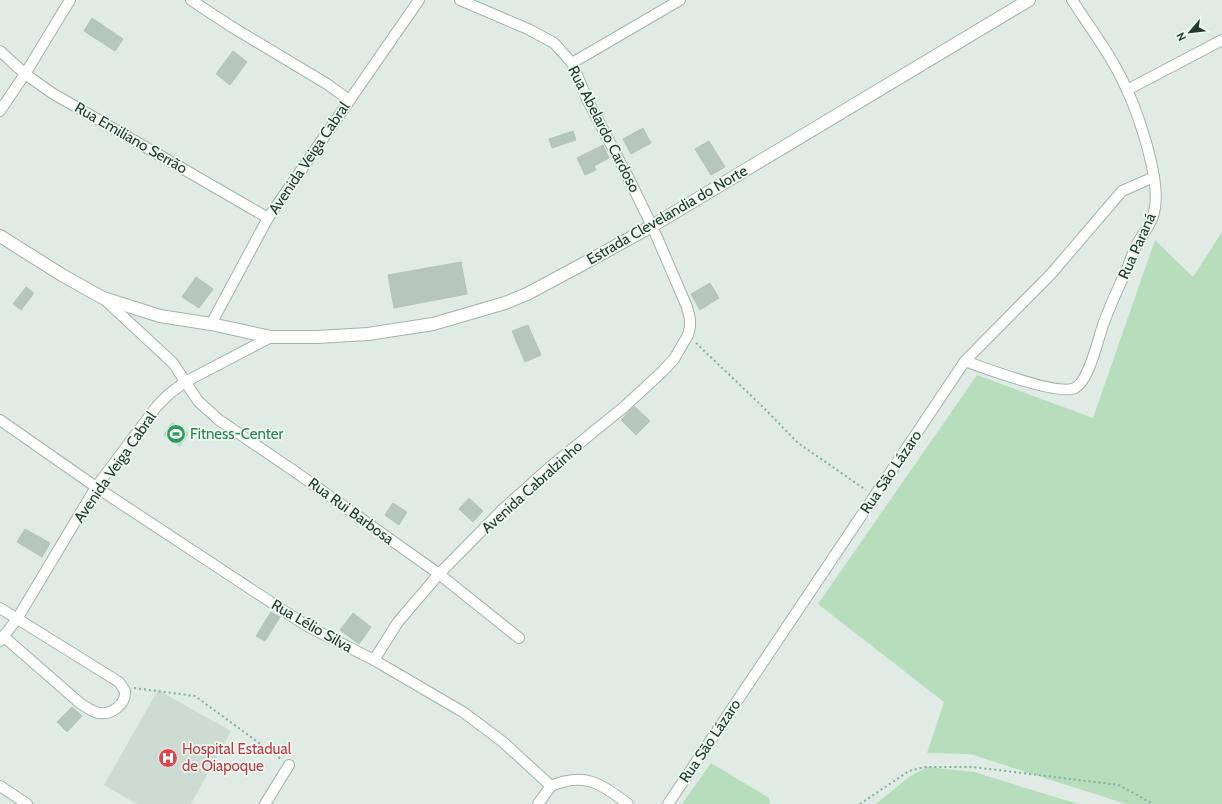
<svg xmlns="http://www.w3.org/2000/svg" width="1222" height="804" font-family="Cabin,sans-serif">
	<rect width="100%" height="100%" fill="#dfebe4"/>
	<path fill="#cedbd3" d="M158 690 231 731 191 804H137L104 785Z"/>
	<g fill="#b7debc">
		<path d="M1222 232V804H1126L970 754 927 753 944 702 818 604 977 375 1093 418 1155 240 1193 277Z"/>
		<path d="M172 422 189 433 180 447 163 435Z"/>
		<path d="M711 763 769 798 770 804H682Z"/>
		<path d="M927 767 974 772 1078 804H876L909 777Z"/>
	</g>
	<g fill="#b5c6bd" stroke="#b2c5ba">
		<path d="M92 18 123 39 115 51 84 31Z"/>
		<path d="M233 51 247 62 230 85 216 74Z"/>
		<path d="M643 128 651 143 631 154 623 139Z"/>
		<path d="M573 131 576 140 552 148 549 139Z"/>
		<path d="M709 141 725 167 711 175 695 149Z"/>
		<path d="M603 145 609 158 594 166 596 170 585 175 577 158Z"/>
		<path d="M461 262 467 294 394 308 388 275Z"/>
		<path d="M196 277 213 289 199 308 182 297Z"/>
		<path d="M710 283 719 298 700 310 691 294Z"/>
		<path d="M26 287 34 293 21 310 13 304Z"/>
		<path d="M528 325 541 355 525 362 512 331Z"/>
		<path d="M634 406 650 421 636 435 621 420Z"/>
		<path d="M469 498 483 511 473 522 459 509Z"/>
		<path d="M393 503 407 512 399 525 385 515Z"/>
		<path d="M25 529 50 543 42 557 17 542Z"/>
		<path d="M271 612 280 617 265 641 256 636Z"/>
		<path d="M353 613 371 627 359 644 340 630Z"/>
		<path d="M72 707 82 716 67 732 57 722Z"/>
	</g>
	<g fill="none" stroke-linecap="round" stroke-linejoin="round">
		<g stroke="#a2b3aa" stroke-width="12">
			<g id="minor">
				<path d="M191 0 232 27 327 84 349 100"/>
				<path d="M0 51 25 74 52 93 268 218"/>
				<path d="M572 63 680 0"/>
				<path d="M1127 90 1222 40"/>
				<path d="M0 111 25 74 70 0"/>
				<path d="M103 298 173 363 198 401 219 420 297 473 439 574 519 638"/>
				<path d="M211 324 268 218 419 0"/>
				<path d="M965 361C984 368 1059 396 1075 388 1089 381 1098 339 1103 325 1110 306 1118 288 1127 269 1131 259 1134 248 1140 239 1145 231 1150 225 1153 216 1157 204 1156 189 1154 177 1150 152 1138 113 1127 90 1113 58 1091 29 1072 0"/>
				<path d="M0 420 96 487 307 626 374 660 463 712 503 742 551 786"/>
				<path d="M0 608 119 682 125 691C126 704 112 715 99 713 92 712 87 707 81 704L3 636"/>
				<path d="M0 641 17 619 96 487 157 406 169 394 185 382 271 337"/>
				<path d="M374 660 398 622 439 574 502 510 550 467 624 407 663 371 674 359 688 335 690 327V319L687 307 652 226 628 177 587 99 572 63 554 43 528 29 460 0"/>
				<path d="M0 786 27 804"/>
				<path d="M551 786C584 772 601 783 628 804"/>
				<path d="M265 804 289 765"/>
				<path d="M538 804 551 786"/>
				<path d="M668 804 965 361 1051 274 1122 191 1154 177"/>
			</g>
		</g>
		<g stroke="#a2b3aa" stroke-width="14">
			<path id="tertiary" d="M0 236 62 275 103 298 160 316 211 324 271 337H317L368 334 433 324 505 303 527 294 583 264 652 226 1029 0"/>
		</g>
		<g stroke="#7eb199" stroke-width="2" stroke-dasharray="2 3" stroke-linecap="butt">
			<path d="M696 343 763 407 798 443 866 490"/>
			<path d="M134 688 195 696 281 759"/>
			<path d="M860 804 909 771 924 767H973L1119 785 1153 804"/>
		</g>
		<use href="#minor" stroke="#fff" stroke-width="10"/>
		<use href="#tertiary" stroke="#fff" stroke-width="12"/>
	</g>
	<defs>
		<g id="stadium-disc" transform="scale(1)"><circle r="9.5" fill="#2e9e5b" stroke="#f0f8f3"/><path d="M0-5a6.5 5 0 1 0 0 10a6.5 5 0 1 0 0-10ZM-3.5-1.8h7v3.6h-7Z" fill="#fff"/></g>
		<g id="hospital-disc" transform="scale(1)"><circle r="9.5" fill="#e0444e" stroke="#f0f8f3"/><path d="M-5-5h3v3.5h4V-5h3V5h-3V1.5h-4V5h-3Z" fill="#fff"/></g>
	</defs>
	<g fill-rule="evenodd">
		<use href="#stadium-disc" x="176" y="434"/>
		<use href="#hospital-disc" x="168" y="758"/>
	</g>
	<g text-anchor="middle" stroke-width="3.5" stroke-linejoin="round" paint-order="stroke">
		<g font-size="15" fill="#203c30" stroke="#f0f8f3">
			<text transform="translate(604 129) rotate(63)" y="5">Rua Abelardo Cardoso</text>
			<text transform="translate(131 138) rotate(30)" y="5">Rua Emiliano Serrão</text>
			<text transform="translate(309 158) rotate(-56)" y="5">Avenida Veiga Cabral</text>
			<text transform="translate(667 215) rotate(-30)" y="5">Estrada Clevelandia do Norte</text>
			<text transform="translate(1137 246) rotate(-66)" y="5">Rua Paraná</text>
			<text transform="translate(115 467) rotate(-55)" y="5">Avenida Veiga Cabral</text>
			<text transform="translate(891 472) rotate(-56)" y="5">Rua São Lázaro</text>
			<text transform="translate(532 487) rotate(-42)" y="5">Avenida Cabralzinho</text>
			<text transform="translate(351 511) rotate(36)" y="5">Rua Rui Barbosa</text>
			<text transform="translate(312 626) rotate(30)" y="5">Rua Lélio Silva</text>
			<text transform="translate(710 741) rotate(-56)" y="5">Rua São Lázaro</text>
		</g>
		<g font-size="15" fill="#27864d" stroke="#f0f8f3" text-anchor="start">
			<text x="190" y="439">Fitness-Center</text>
		</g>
		<g font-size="15" fill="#be3a42" stroke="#f0f8f3" text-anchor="start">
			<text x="182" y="754">Hospital Estadual<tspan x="182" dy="17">de Oiapoque</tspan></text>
		</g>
	</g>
	<g transform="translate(1190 32) rotate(242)" stroke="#f0f8f3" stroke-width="3" paint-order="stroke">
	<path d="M0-3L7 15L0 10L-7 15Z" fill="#203c30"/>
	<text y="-6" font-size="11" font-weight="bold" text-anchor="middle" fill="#203c30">N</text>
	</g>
</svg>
